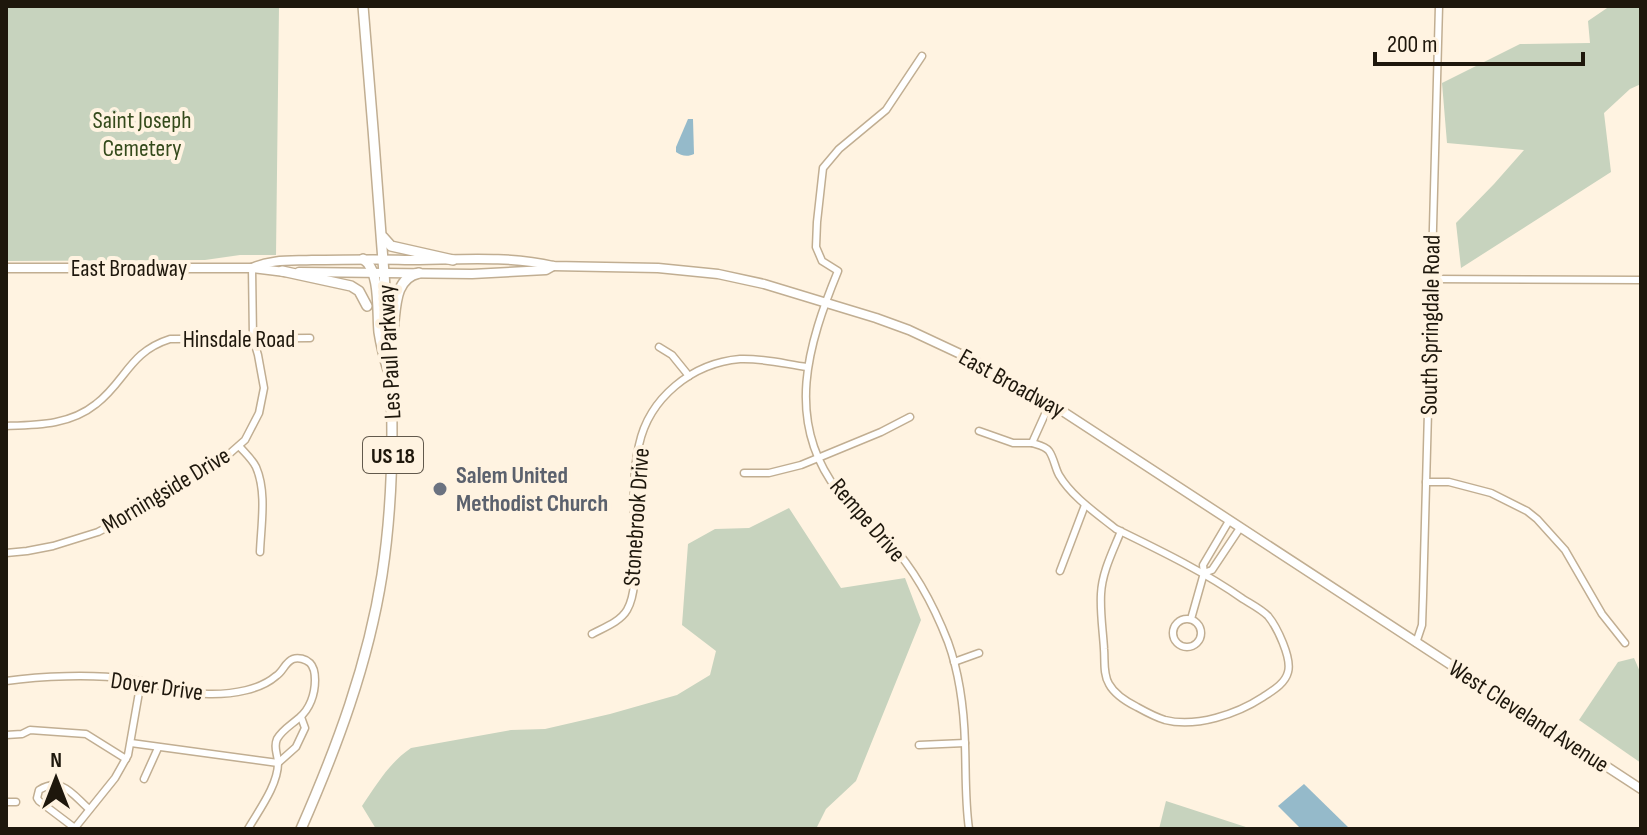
<svg xmlns="http://www.w3.org/2000/svg" width="1647" height="835" font-family="'Sofia Sans Condensed',sans-serif">
	<rect width="100%" height="100%" fill="#fff3e1"/>
	<g fill="#c7d3be">
		<path d="M6 6H279L276 255H240L205 260 6 261Z"/>
		<path d="M1610 6H1641V84L1630 89 1604 113 1611 172 1461 268 1456 223 1494 184 1524 150 1447 143 1442 83 1520 44 1590 43 1588 21Z"/>
		<path d="M789 508 841 588 905 578 921 620 856 781 826 809 816 829H376L362 806C377 784 389 763 411 748L511 730 545 729 610 714 677 695 710 675 716 651 682 625 688 544 715 529 749 528Z"/>
		<path d="M1634 658 1641 674V763L1579 720 1618 662Z"/>
		<path d="M1166 801 1252 829H1159Z"/>
	</g>
	<g fill="#95baca">
		<path d="M688 119H693L694 154C688 157 681 156 676 152V147Z"/>
		<path d="M1304 784 1350 829H1301L1278 806Z"/>
	</g>
	<g fill="none" stroke-linecap="round" stroke-linejoin="round">
		<g stroke="#c1ae92" stroke-width="9">
			<g id="minor">
				<path d="M922 56 886 110 839 149 823 168 817 222 816 247 822 261 838 271C808 344 784 421 838 491 852 510 873 525 889 542 915 570 934 606 948 642 960 675 964 709 965 744 966 772 965 801 969 829"/>
				<path d="M1432 279 1641 280"/>
				<path d="M659 347 672 355 689 376"/>
				<path d="M6 426C38 425 70 425 96 404 126 381 129 352 170 339L310 338"/>
				<path d="M979 431 1013 443H1032L1050 403"/>
				<path d="M1032 443C1038 445 1045 446 1049 451 1054 458 1055 468 1059 475 1072 497 1096 513 1116 529 1159 550 1203 571 1243 599 1251 604 1261 609 1268 616 1277 627 1292 658 1288 672 1285 684 1272 691 1263 697 1237 714 1196 728 1165 720 1155 717 1146 712 1137 707 1127 702 1115 695 1109 684 1103 674 1105 661 1104 649 1103 631 1100 613 1101 594 1102 572 1113 551 1121 531"/>
				<path d="M239 446C245 453 252 459 256 467 267 492 261 525 260 552"/>
				<path d="M744 473H769L801 465 881 432 910 417"/>
				<path d="M1426 482H1449L1491 493 1527 511 1537 519 1565 550 1602 614 1625 643"/>
				<path d="M6 553 27 551 53 546 98 532 121 520 228 455 245 440 259 413 264 388 258 355 253 338 252 268"/>
				<path d="M1060 571 1085 505"/>
				<path d="M1204 573 1212 570 1240 528"/>
				<circle cx="1187" cy="633" r="14"/>
				<path d="M1191 619 1204 573 1203 565 1229 521"/>
				<path d="M592 634C603 628 620 622 627 610 638 591 634 559 634 537 634 507 632 475 639 445 649 398 692 363 740 359 762 358 785 364 807 367"/>
				<path d="M1416 643 1422 625 1423 596 1439 6"/>
				<path d="M954 662 979 653"/>
				<path d="M6 681C41 676 93 674 128 679 156 683 184 695 212 694 233 694 260 690 276 676 283 672 285 662 293 659 298 657 306 659 310 663 314 667 315 675 315 680 315 694 310 709 299 718 291 725 282 730 277 739 273 748 278 754 278 763 278 785 259 810 248 829"/>
				<path d="M6 735 22 734 30 730 86 734 126 759"/>
				<path d="M131 743 278 763 296 747 305 728 301 717"/>
				<path d="M919 745 965 743"/>
				<path d="M144 779 158 748"/>
				<path d="M6 802H16"/>
				<path d="M74 829 115 778 128 755 141 681"/>
				<path d="M76 829 39 801 37 798 39 790C62 776 73 795 89 809"/>
			</g>
		</g>
		<g stroke="#c1ae92" stroke-width="11">
			<g id="secondary">
				<path d="M6 268H252L285 272"/>
				<path d="M252 268C271 259 292 261 312 260 343 260 374 259 405 260 453 260 508 255 553 266L658 268 718 274 764 284 876 318 909 330 971 359 1050 403 1641 789"/>
				<path d="M299 272 472 274 546 270 553 266"/>
			</g>
		</g>
		<g stroke="#c1ae92" stroke-width="12">
			<g id="primary">
				<path d="M383 237 391 246 453 260"/>
				<path d="M363 259C381 270 377 313 379 332 381 345 384 357 388 370"/>
				<path d="M282 271 351 286 359 291 367 306"/>
				<path d="M393 330C396 309 394 278 419 273"/>
				<path d="M301 829C337 747 368 664 382 575 399 464 391 360 382 248 376 167 370 87 363 6"/>
			</g>
		</g>
		<use href="#minor" stroke="#fff" stroke-width="6"/>
		<use href="#secondary" stroke="#fff" stroke-width="8"/>
		<use href="#primary" stroke="#fff" stroke-width="9"/>
	</g>
	<circle fill="#6b7280" stroke="#fff3e1" stroke-width="3" cx="440" cy="489" r="8"/>
	<g text-anchor="middle" stroke-width="8" stroke-linejoin="round" paint-order="stroke">
		<rect fill="#fff3e1" stroke="#62594c" stroke-width="2" x="363" y="437" width="60" height="36" rx="6"/>
		<g font-size="22" font-weight="bold" fill="#1e170c">
			<text x="393" y="463">US 18</text>
		</g>
		<g font-size="24" fill="#344a1b" stroke="#fff3e1">
			<text x="142" y="128">Saint Joseph<tspan x="142" dy="28">Cemetery</tspan></text>
		</g>
		<g font-size="24" fill="#1e170c" stroke="#fff3e1">
			<text x="129" y="276">East Broadway</text>
			<text transform="translate(1430 325) rotate(-89)" y="8">South Springdale Road</text>
			<text x="239" y="347">Hinsdale Road</text>
			<text transform="translate(389 352) rotate(-93)" y="8">Les Paul Parkway</text>
			<text transform="translate(1012 383) rotate(29)" y="8">East Broadway</text>
			<text transform="translate(166 490) rotate(-31)" y="8">Morningside Drive</text>
			<text transform="translate(636 517) rotate(-86)" y="8">Stonebrook Drive</text>
			<text transform="translate(868 520) rotate(49)" y="8">Rempe Drive</text>
			<text transform="translate(157 686) rotate(8)" y="8">Dover Drive</text>
			<text transform="translate(1529 716) rotate(33)" y="8">West Cleveland Avenue</text>
		</g>
		<g font-size="24" font-weight="bold" fill="#5b616d" stroke="#fff3e1" text-anchor="start">
			<text x="456" y="483">Salem United<tspan x="456" dy="28">Methodist Church</tspan></text>
		</g>
	</g>
	<rect width="1647" height="835" fill="none" stroke="#1e170c" stroke-width="16"/>
	<g transform="translate(56 779)" stroke="#fff3e1" stroke-width="6" paint-order="stroke">
	<path d="M0-6L14 30L0 20L-14 30Z" fill="#1e170c"/>
	<text y="-12" font-size="22" font-weight="bold" text-anchor="middle" fill="#1e170c">N</text>
	</g>
	<path d="M1375 52v12h208v-12" fill="none" stroke="#1e170c" stroke-width="4"/>
	<text x="1387" y="52" font-size="24" fill="#1e170c" stroke="#fff3e1" stroke-width="6" paint-order="stroke">200 m</text>
</svg>
